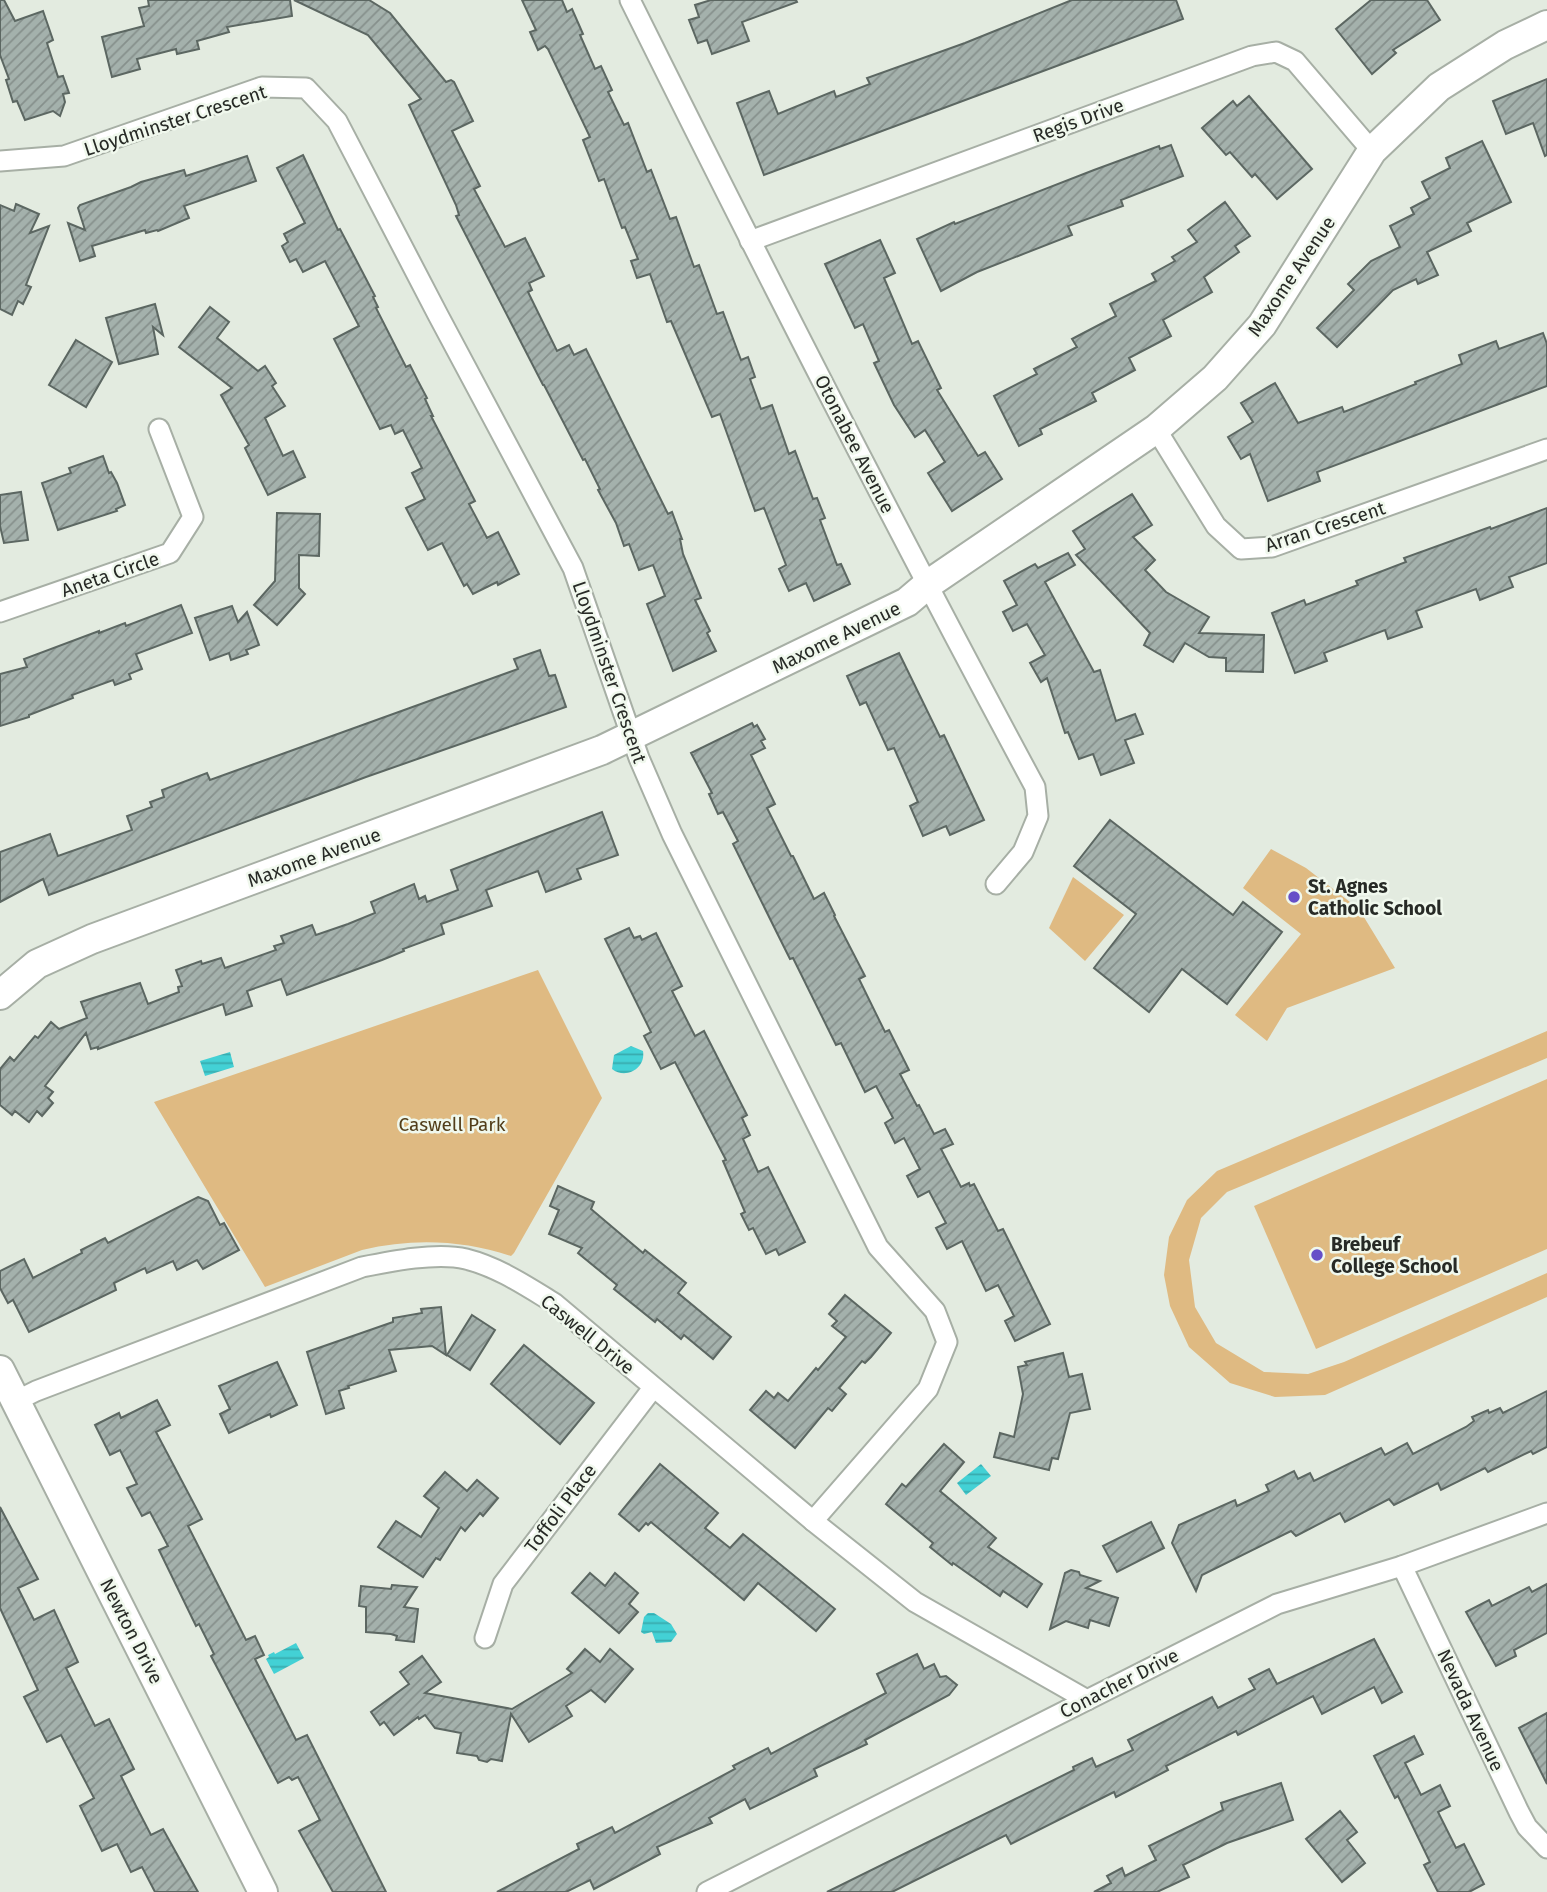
<svg xmlns="http://www.w3.org/2000/svg" width="1547" height="1892" font-family="'Fira Sans',sans-serif">
	<defs>
		<pattern id="water-rules" width="6" height="5" patternUnits="userSpaceOnUse" patternTransform="scale(1.75)"><rect width="6" height="5" fill="#43d1d5"/><path d="M0 2.5h6" fill="none" stroke="#38aaad"/></pattern>
		<pattern id="building-hatch" width="6" height="6" patternUnits="userSpaceOnUse" patternTransform="scale(1.75)"><rect width="6" height="6" fill="#a4b1ac"/><path d="M-1 1l2-2M0 6l6-6M5 7l2-2" fill="none" stroke="#86908c"/></pattern>
	</defs>
	<rect width="100%" height="100%" fill="#e3ebe0"/>
	<g fill="#dfba82">
		<path d="M1271 849 1306 868 1359 909 1395 968 1287 1008 1267 1041 1235 1015 1301 934 1243 888Z"/>
		<path d="M1073 877 1124 915 1085 961 1049 928Z"/>
		<path d="M538 970 602 1098 514 1253 511 1256C462 1240 413 1238 362 1250L265 1287 154 1102Z"/>
		<path d="M1547 1031V1058L1227 1192 1201 1218 1189 1260 1195 1307 1216 1343 1264 1372 1308 1374 1344 1362 1547 1273V1297L1325 1395 1275 1397 1230 1383 1189 1347 1170 1306 1164 1275 1169 1237 1187 1200 1217 1171Z"/>
		<path d="M1547 1079V1249L1316 1349 1254 1206Z"/>
	</g>
	<g fill="url(#water-rules)">
		<path d="M631 1046 643 1051C646 1068 626 1080 612 1069L614 1055Z"/>
		<path d="M230 1052 234 1067 205 1076 200 1061Z"/>
		<path d="M981 1464 991 1476 966 1495 957 1483Z"/>
		<path d="M654 1613 671 1624 677 1634 671 1642 656 1643 652 1632 644 1634 641 1632 644 1617 648 1613Z"/>
		<path d="M296 1643 304 1658 274 1674 266 1659 269 1657 268 1655 274 1652 275 1654Z"/>
	</g>
	<g fill="url(#building-hatch)" stroke="#5c6762" stroke-width="2">
		<path d="M0 0H4L15 21 43 11 53 40 47 43 58 77 63 76 69 93 63 94 65 102 60 116 53 111 25 120 17 101 13 102 6 80 9 79 0 55Z"/>
		<path d="M148 0H290L292 16 227 27 229 32 197 41 199 49 177 54 176 49 137 59 140 69 112 77 102 37 144 26 139 8 149 6Z"/>
		<path d="M294 0H369L390 13 446 82 451 80 454 82 473 121 452 131 480 186 474 189 505 247 525 238 544 276 529 283 532 290 528 292 557 351 569 345 574 355 586 349 668 514 672 512 682 539H680L683 554 701 598 695 600 710 631 707 633 716 651 673 671 647 604 665 596 653 565 639 570 629 544 624 546 616 523 598 490 600 489 585 459 583 460 544 385H543L456 216 459 215 456 205 409 105 421 99 368 35Z"/>
		<path d="M522 0H562L567 12 572 9 583 34 580 35 595 69 601 66 612 90 608 92 624 125 628 123 647 172 651 170 670 219 676 217 694 267 699 265 717 314 723 312 741 360 748 357 755 377 750 379 761 409 772 405 789 454 795 451 813 499 817 498 825 518 820 520 837 565 841 564 850 584 814 601 806 583 789 591 779 569 786 565 764 508 755 511 720 414 712 417 671 321 667 322 650 274 637 278 631 261 638 259 625 227 622 228 604 179 599 181 583 140 590 137 548 49 545 46 538 50 530 32 536 30Z"/>
		<path d="M711 0H796L797 2 742 22 749 41 712 54 707 40 698 43 689 20 699 17 695 5Z"/>
		<path d="M1072 0H1176L1183 19 764 175 737 103 769 91 778 114 834 91 836 97 870 84 867 78 965 43Z"/>
		<path d="M1371 0H1427L1440 20 1393 50 1396 53 1372 74 1336 29Z"/>
		<path d="M1547 79V155L1545 156 1533 123 1506 134 1493 101Z"/>
		<path d="M1249 96 1312 169 1277 199 1255 174 1252 177 1230 152 1226 155 1202 128 1233 101 1237 106Z"/>
		<path d="M1482 141 1511 202 1467 223 1471 231 1427 252 1438 275 1418 284 1416 279 1393 290 1337 347 1317 328 1354 290 1348 284 1371 261 1400 247 1390 226 1414 214 1411 208 1430 198 1422 182 1450 168 1446 158Z"/>
		<path d="M1171 145 1183 176 1121 200 1123 206 1068 226 1072 235 977 272 941 291 917 239 954 222 955 224 1094 170 1159 146 1160 149Z"/>
		<path d="M303 155 338 230 340 229 375 296 373 297 378 307 376 308 406 367 410 365 418 381 427 398 425 399 433 416H431L475 501 469 504 487 538 498 532 519 574 498 585 497 582 473 594 467 584 464 586 442 543 428 550 406 508 425 499 412 473 422 468 403 430 395 434 391 425 380 429 334 339 359 326 325 261 303 272 296 259 290 262 282 246 288 242 284 234 305 223 277 168Z"/>
		<path d="M247 156 256 181 184 206 189 218 158 231 157 230 146 233 145 230 92 246 95 256 80 261 68 223 85 230 78 208 80 205 131 187 141 182 184 170 186 176Z"/>
		<path d="M1225 202 1250 236 1235 246 1239 252 1204 277 1212 292 1163 320 1171 336 1129 358 1135 370 1092 393 1096 401 1040 429 1042 434 1019 446 994 396 1037 374 1034 369 1077 347 1072 339 1116 316 1110 304 1156 281 1152 274 1175 261 1172 257 1197 242 1188 230Z"/>
		<path d="M16 204 39 214 30 233 49 226 26 285 31 287 23 304 18 301 12 315 0 309V205L14 211Z"/>
		<path d="M880 240 895 273 884 278 912 344 918 341 941 388 937 390 978 456 985 452 1002 479 952 511 928 473 945 462 925 430 915 437 894 405 874 363 879 361 863 324 855 328 825 264Z"/>
		<path d="M155 304 163 335 153 327 158 354 119 364 106 318Z"/>
		<path d="M210 307 229 322 217 338 258 371 265 366 276 383 272 386 285 406 265 418 283 456 293 451 305 477 268 495 245 448 249 445 221 395 232 388 179 347Z"/>
		<path d="M1543 333 1547 344V386L1317 472 1320 481 1268 501 1250 454 1241 459 1228 437 1253 422 1241 403 1275 383 1298 423 1342 407 1344 412 1416 384 1415 382 1462 364 1459 355 1496 341 1499 349Z"/>
		<path d="M76 340 112 362 86 407 49 385Z"/>
		<path d="M103 456 109 473 111 472 117 483 125 505 116 509 117 511 58 530 42 483 71 473 69 468Z"/>
		<path d="M21 492 28 540 4 543 0 526V495Z"/>
		<path d="M1132 494 1152 525 1133 537 1155 560 1145 570 1166 592 1209 617 1199 633 1264 635 1263 672 1226 671V658L1209 657 1185 643 1173 662 1144 645 1150 633 1076 555 1085 549 1073 531Z"/>
		<path d="M1547 508V563L1509 577 1513 587 1480 600 1476 589 1416 611 1422 627 1388 639 1385 630 1324 653 1327 661 1295 673 1272 613 1304 600 1306 605 1358 585 1356 581 1406 562 1404 558 1490 527 1491 529Z"/>
		<path d="M277 513 320 514 319 556 299 555V588L305 594 277 625 254 605 275 581Z"/>
		<path d="M1068 553 1075 565 1045 582 1094 672 1100 670 1116 721 1135 714 1143 734 1125 740 1134 763 1101 775 1093 754 1079 759 1068 732 1065 733 1047 678 1041 682 1030 663 1045 655 1027 624 1013 631 1003 612 1017 605 1004 581 1035 564 1038 568Z"/>
		<path d="M181 605 192 633 136 654 142 669 129 674 131 679 115 685 113 680 72 695 73 698 29 715V717L0 726V674L27 667 24 659 99 631V633L125 623 126 626Z"/>
		<path d="M232 606 238 622 247 612 259 645 246 650 248 654 231 660 229 653 210 660 195 618Z"/>
		<path d="M540 650 549 676 555 675 566 707 366 777 49 895 43 879 0 902V852L50 834 58 856 132 830 127 816 152 807 150 802 164 797 162 790 207 773 210 780 518 669 514 659Z"/>
		<path d="M899 653 940 737 944 735 984 820 950 835 946 826 923 836 910 806 918 802 894 748 888 750 866 702 860 705 847 676Z"/>
		<path d="M752 723 754 727 757 725 765 739 761 741 765 748 751 755 775 804 767 808 791 856H793L814 899 824 893 835 915 834 916 865 976 859 979 885 1032 889 1030 909 1070 900 1074 917 1106 919 1105 934 1134 945 1129 953 1144 941 1149 961 1187 969 1183 970 1186 974 1184 998 1231 1003 1229 1050 1324 1015 1341 1005 1321 1014 1316 998 1285 986 1291 962 1241 947 1249 936 1228 946 1223 929 1191 918 1197 907 1176 920 1169 904 1138 895 1143 885 1123 893 1118 876 1086 865 1092 841 1043 836 1045 793 958 790 959 779 937 733 844 738 841 723 812 718 814 709 794 712 793 691 753Z"/>
		<path d="M602 812 618 855 577 869 581 879 546 892 538 871 486 890 492 906 441 924 444 934 403 949 404 951 382 960 287 995 281 979 247 991 252 1006 226 1015 223 1004 98 1049V1047L91 1049 86 1033 45 1086 53 1092 48 1098 53 1103 42 1116 37 1111 29 1122 15 1111 12 1115 0 1105V1069L10 1057 14 1061 35 1036 38 1038 51 1022 59 1029 87 1018 81 1002 140 983 148 1004 179 992 178 987 182 986 176 970 201 961 202 964 221 958 225 968 276 950 274 946 284 943 281 936 312 925 316 935 348 924 375 913 371 902 414 884 419 899 425 896 427 902 458 890 451 870Z"/>
		<path d="M1110 820 1233 915 1243 902 1282 932 1227 1004 1182 969 1149 1012 1094 968 1136 914 1074 866Z"/>
		<path d="M629 928 634 938 640 936 642 940 656 933 682 986 672 991 695 1036 704 1031 747 1115 742 1118 750 1135 743 1139 758 1172 768 1167 805 1242 779 1255 776 1249 766 1254 753 1228 749 1230 741 1214 745 1212 723 1161 726 1160 675 1062 661 1069 644 1036 651 1032 605 939Z"/>
		<path d="M558 1186 594 1202 591 1209 643 1253 645 1250 686 1283 678 1293 731 1337 713 1359 684 1335 681 1339 657 1319 655 1322 614 1289 617 1285 578 1253 582 1248 549 1234 559 1210 550 1206Z"/>
		<path d="M198 1197 208 1201 220 1225 224 1223 239 1250 203 1269 197 1260 177 1270 173 1261 147 1273 145 1268 114 1283 116 1290 29 1332 13 1300 8 1303 0 1288V1271L24 1259 33 1278 82 1253 81 1250 105 1238 108 1243Z"/>
		<path d="M845 1295 891 1333 871 1357 865 1363 862 1361 839 1388 846 1394 832 1411 828 1408 795 1448 750 1410 766 1391 774 1398 778 1393 788 1401 816 1368 818 1370 846 1337 832 1326 837 1321 829 1314Z"/>
		<path d="M441 1307 446 1355 432 1346 389 1350 396 1371 348 1386 349 1388 339 1391 344 1408 326 1414 307 1352 393 1322V1318L422 1313 421 1309Z"/>
		<path d="M472 1315 495 1330 470 1370 447 1355Z"/>
		<path d="M524 1345 594 1403 560 1444 491 1384Z"/>
		<path d="M1063 1353 1069 1377 1082 1374 1090 1409 1070 1413 1058 1459 1052 1458 1049 1470 994 1457 1000 1433 1014 1437 1023 1394 1018 1367 1027 1365 1025 1362Z"/>
		<path d="M277 1362 297 1405 271 1417 270 1414 229 1433 220 1414 230 1409 219 1386Z"/>
		<path d="M1547 1391V1447L1533 1454 1531 1451 1488 1472 1485 1468 1441 1490 1438 1483 1394 1505 1389 1499 1345 1522 1340 1513 1296 1536 1291 1531 1202 1575 1196 1591 1172 1543 1179 1525 1235 1500 1237 1506 1269 1491 1266 1485 1294 1471 1298 1479 1310 1473 1314 1481 1381 1448 1385 1455 1407 1443 1413 1454 1466 1427 1474 1421 1472 1417 1488 1410 1489 1413 1500 1408 1503 1413Z"/>
		<path d="M157 1400 170 1425 156 1432 202 1519 188 1526 246 1640 255 1636 264 1655 255 1659 296 1740 307 1735 386 1892H333L299 1831 320 1820 298 1777 292 1780 289 1777 278 1783 211 1656 214 1654 199 1624 196 1626 159 1550 168 1546 150 1512 142 1516 127 1488 137 1484 120 1450 110 1455 95 1425 119 1413 121 1418Z"/>
		<path d="M944 1444 964 1462 940 1491 996 1538 988 1547 1042 1584 1027 1607 1003 1591 1000 1596 953 1563 952 1565 930 1547 933 1543 886 1504 902 1484 906 1487Z"/>
		<path d="M660 1464 718 1513 705 1528 730 1548 743 1534 835 1609 816 1631 758 1583 744 1600 651 1522 648 1525 646 1523 639 1531 619 1514Z"/>
		<path d="M445 1472 467 1491 477 1480 498 1498 483 1516 480 1513 465 1531 461 1527 440 1560 436 1558 423 1577 378 1547 396 1521 421 1537 439 1508 424 1496Z"/>
		<path d="M0 1507 38 1579 18 1588 34 1620 54 1610 78 1662 66 1668 95 1726 109 1719 134 1769 121 1776 137 1808 151 1835 163 1829 198 1892H155L142 1867 131 1872 117 1844 102 1851 80 1806 94 1798 61 1735 47 1742 24 1697 38 1690 0 1608Z"/>
		<path d="M1151 1522 1164 1548 1117 1572 1103 1546Z"/>
		<path d="M1071 1570 1079 1572 1080 1575 1100 1581 1086 1588 1118 1598 1109 1626 1090 1620 1088 1628 1066 1621 1050 1629 1065 1573Z"/>
		<path d="M590 1573 605 1586 615 1573 638 1593 629 1604 638 1612 619 1633 572 1593Z"/>
		<path d="M1547 1584V1633L1514 1650 1516 1656 1496 1666 1466 1612 1489 1600 1492 1606 1529 1587 1532 1592Z"/>
		<path d="M392 1585 417 1587 404 1607 418 1609 414 1642 396 1640 397 1636 391 1634 366 1632V1607L359 1606 361 1586 391 1589Z"/>
		<path d="M1374 1639 1402 1692 1382 1703 1374 1687 1322 1714 1313 1696 1238 1735 1236 1731 1166 1766 1168 1770 1116 1797 1114 1792 1011 1844 1006 1835 892 1892H827L1074 1770 1073 1767 1092 1758 1096 1767 1133 1750 1128 1740 1212 1697 1218 1708 1255 1689 1249 1679 1269 1669 1277 1684Z"/>
		<path d="M585 1649 600 1662 610 1649 633 1669 605 1702 591 1690 566 1706 572 1716 529 1742 511 1714 502 1761 491 1759 487 1762 479 1760 477 1756 457 1753 461 1733 435 1728 425 1715 419 1719 418 1717 394 1735 384 1722 380 1725 371 1712 409 1684 400 1672 422 1656 441 1682 425 1693 512 1709 572 1673 567 1669Z"/>
		<path d="M917 1654 924 1669 934 1664 940 1677 946 1676 957 1685 949 1695 865 1740 867 1744 814 1769 817 1776 750 1809 745 1799 709 1818 712 1823 657 1847 660 1854 594 1889 590 1880 566 1892H497L579 1849 577 1844 612 1827 615 1833 735 1769 733 1766 768 1748 771 1754 886 1693 877 1674Z"/>
		<path d="M1547 1713V1784L1519 1728Z"/>
		<path d="M1414 1736 1423 1754 1405 1763 1421 1795 1440 1785 1450 1806 1438 1812 1456 1848 1464 1844 1484 1884 1469 1892H1438L1424 1865 1430 1862 1398 1796 1395 1798 1374 1756Z"/>
		<path d="M1281 1783 1293 1820 1227 1843 1183 1865 1189 1877 1157 1892H1094L1111 1883 1107 1876 1122 1868 1125 1876 1156 1860 1149 1846 1223 1810 1221 1803Z"/>
		<path d="M1340 1811 1357 1832 1347 1840 1365 1863 1342 1882 1306 1839Z"/>
	</g>
	<g fill="none" stroke-linecap="round" stroke-linejoin="round">
		<g stroke="#a7afa5" stroke-width="23">
			<g id="street">
				<path d="M630 0C761 264 895 527 1035 787L1038 816 1023 852 996 884"/>
				<path d="M0 161 64 156 262 87 306 88 337 121 438 315 573 568 639 758 672 834 878 1247 935 1311 947 1342 928 1389 813 1521"/>
				<path d="M750 241 1252 56 1276 52 1295 61 1372 151"/>
				<path d="M1156 429 1216 526 1241 549 1272 547 1547 449"/>
				<path d="M0 612 170 553 193 517 159 429"/>
				<path d="M16 1401 36 1391 362 1267C392 1261 437 1252 466 1259 498 1267 526 1286 554 1303L813 1521 915 1602 1087 1700"/>
				<path d="M1402 1566 1519 1812 1527 1827 1547 1848"/>
				<path d="M485 1638 503 1584 653 1388"/>
				<path d="M707 1892 1277 1604 1402 1566 1547 1513"/>
			</g>
		</g>
		<g stroke="#a7afa5" stroke-width="32">
			<g id="secondary">
				<path d="M0 995 37 964 92 939 602 750 907 602 927 585 1156 429 1215 378 1262 325 1372 151 1439 87 1505 45 1547 25"/>
				<path d="M0 1370 263 1892"/>
			</g>
		</g>
		<use href="#street" stroke="#fff" stroke-width="19"/>
		<use href="#secondary" stroke="#fff" stroke-width="28"/>
	</g>
	<g fill="#664fc8" stroke="#f0f8ed" stroke-width="2.5">
		<circle cx="1294" cy="897" r="7"/>
		<circle cx="1317" cy="1255" r="7"/>
	</g>
	<g text-anchor="middle" stroke-width="5" stroke-linejoin="round" paint-order="stroke">
		<g font-size="19" fill="#272a26" stroke="#f0f8ed">
			<text transform="translate(175 120) rotate(-18)" y="7">Lloydminster Crescent</text>
			<text transform="translate(1078 120) rotate(-20)" y="7">Regis Drive</text>
			<text transform="translate(1291 276) rotate(-56)" y="7">Maxome Avenue</text>
			<text transform="translate(855 444) rotate(63)" y="7">Otonabee Avenue</text>
			<text transform="translate(1325 526) rotate(-18)" y="7">Arran Crescent</text>
			<text transform="translate(110 574) rotate(-19)" y="7">Aneta Circle</text>
			<text transform="translate(836 637) rotate(-26)" y="7">Maxome Avenue</text>
			<text transform="translate(610 672) rotate(71)" y="7">Lloydminster Crescent</text>
			<text transform="translate(314 857) rotate(-20)" y="7">Maxome Avenue</text>
			<text transform="translate(588 1334) rotate(39)" y="7">Caswell Drive</text>
			<text transform="translate(560 1508) rotate(-53)" y="7">Toffoli Place</text>
			<text transform="translate(132 1631) rotate(63)" y="7">Newton Drive</text>
			<text transform="translate(1119 1683) rotate(-27)" y="7">Conacher Drive</text>
			<text transform="translate(1471 1710) rotate(65)" y="7">Nevada Avenue</text>
		</g>
		<g font-size="19" font-weight="bold" fill="#272a26" stroke="#f0f8ed" text-anchor="start">
			<text x="1308" y="893">St. Agnes<tspan x="1308" dy="22">Catholic School</tspan></text>
			<text x="1331" y="1251">Brebeuf<tspan x="1331" dy="22">College School</tspan></text>
		</g>
		<g font-size="19" fill="#523d19" stroke="#f0f8ed">
			<text x="452" y="1131">Caswell Park</text>
		</g>
	</g>
</svg>
